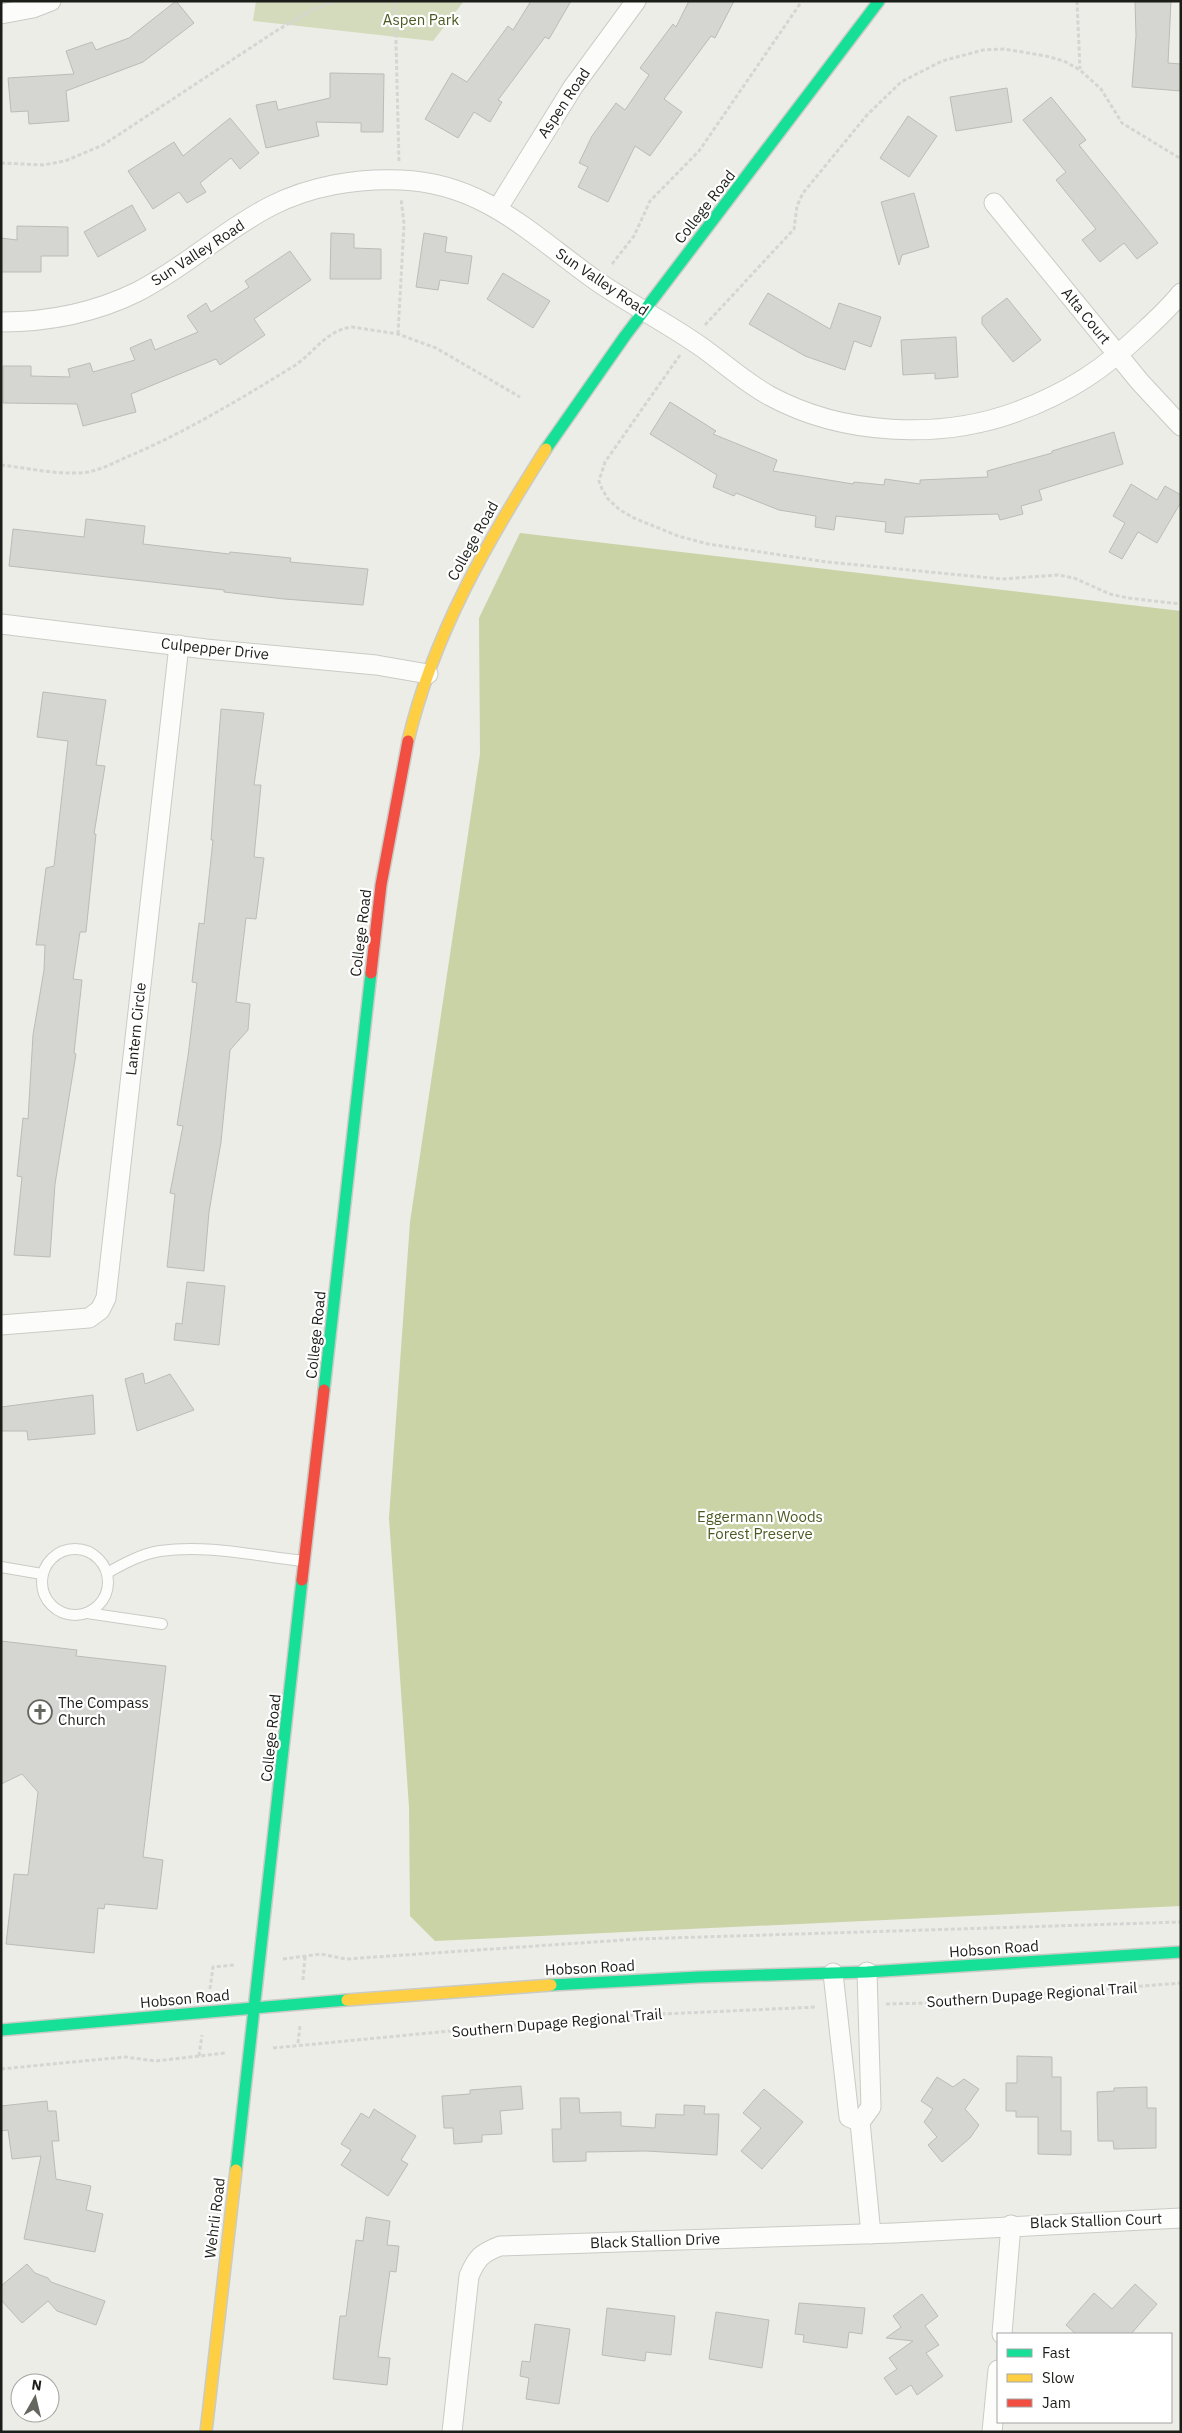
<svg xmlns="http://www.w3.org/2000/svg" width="1182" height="2433" font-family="'IBM Plex Sans',sans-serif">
	<rect width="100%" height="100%" fill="#ecede6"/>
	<path fill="#d4dbbc" d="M256 1H464L433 41 253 21Z"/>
	<path fill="#c9d3a6" d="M520 533 1181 611V1906L435 1941 410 1916 409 1807 389 1518 410 1222 480 754 479 618Z"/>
	<g fill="#d5d6d1" stroke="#bbbcb7">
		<path d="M176 1 194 23 143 62 66 91 69 121 29 124 28 111 11 112 8 78 74 74 66 51 92 42 96 50 129 38Z"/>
		<path d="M531 1H571L549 39 545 37 498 100 502 102 490 122 474 112 458 138 425 119 452 73 467 82 508 26 513 30Z"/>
		<path d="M689 1H734L715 38 711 36 664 99 682 112 650 156 635 146 608 202 578 187 588 167 579 163 592 136 616 103 625 110 649 75 640 68 673 24 676 27Z"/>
		<path d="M1135 1H1171L1168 63 1181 64V91L1132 87 1136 36Z"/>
		<path d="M330 73 384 74 383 132H361V123L316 122 319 136 266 148 256 105 276 101 278 110 330 98Z"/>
		<path d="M1007 88 1012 122 956 131 950 97Z"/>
		<path d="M1051 97 1086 140 1079 145 1158 243 1137 259 1124 243 1100 262 1082 240 1096 229 1056 180 1066 172 1023 120Z"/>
		<path d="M908 116 937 136 909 177 880 158Z"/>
		<path d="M230 118 259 153 240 169 231 158 200 183 206 192 187 203 179 192 153 209 128 171 174 142 183 156Z"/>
		<path d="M914 193 929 247 902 255 899 265 881 202Z"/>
		<path d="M132 205 146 230 98 257 84 232Z"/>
		<path d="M17 226 68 227V256H41V272H1V238L17 240Z"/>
		<path d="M331 233 354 234V248L381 249V279H330Z"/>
		<path d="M424 233 447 237 445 252 472 256 468 284 440 280 438 290 416 287Z"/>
		<path d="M290 251 311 280 254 319 265 335 220 365 216 359 131 394 136 412 83 426 77 404 3 403V366H31V376L70 377 68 369 90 363 93 372 135 360 130 348 151 339 155 350 198 332 187 316 206 303 211 312 249 287 245 281Z"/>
		<path d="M503 273 550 301 533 328 487 299Z"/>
		<path d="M768 293 830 329 839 303 881 317 871 347 854 341 845 370 805 356 749 324Z"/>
		<path d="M1007 298 1041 340 1013 362 982 324V317Z"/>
		<path d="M956 337 958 377 935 379V373L903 375 901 340Z"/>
		<path d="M670 402 716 431 713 434 777 460 773 471 853 484 854 482 884 485 885 479 920 484V480L988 477 987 471 1052 453V451L1114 432 1123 464 1039 490 1042 500 1021 506 1023 514 1000 520 998 514 905 517 903 534 885 532 886 522 836 516 834 530 815 527 816 516 779 510 736 493 734 496 713 487 717 475 650 434Z"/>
		<path d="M1131 484 1157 500 1165 486 1181 495V502L1157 543 1138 532 1122 559 1109 552 1125 523 1113 516Z"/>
		<path d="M86 519 145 526 143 544 229 554 230 552 291 558 290 562 368 569 363 605 284 599 224 592V590L9 566 13 529 84 537Z"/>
		<path d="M43 692 106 700 96 765 105 766 94 834H96L86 932H80L73 979 82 980 74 1053 76 1054 55 1184 50 1257 14 1255 22 1177 17 1176 23 1118 28 1119 33 1035 44 970 45 945H36L46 868 54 866 68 741 37 737Z"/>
		<path d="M221 709 264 713 254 785H261L254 857 264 858 256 919 246 918 236 1002 250 1004 248 1030 230 1050 221 1142 209 1212 204 1271 167 1267 175 1194 170 1193 183 1126 177 1125 188 1056 197 983 192 982 199 923 204 924 213 840H211Z"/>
		<path d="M187 1282 225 1286 219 1345 174 1340 176 1323 182 1324Z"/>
		<path d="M143 1373 145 1384 170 1374 194 1410 137 1431 125 1379Z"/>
		<path d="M93 1395 95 1434 28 1440 27 1431H1V1407Z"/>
		<path d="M1 1641 77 1650 76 1656 166 1666 143 1857 163 1860 157 1909 105 1904 104 1909 98 1908 94 1953 6 1944 14 1874 28 1875 38 1792 22 1774 1 1784Z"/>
		<path d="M1017 2056 1052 2057V2077H1061V2131H1071V2155L1038 2154V2117H1016V2111H1006V2083H1017Z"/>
		<path d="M937 2077 953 2087 964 2079 979 2089 965 2109 979 2125 970 2138 942 2162 928 2145 937 2137 924 2122 933 2109 921 2101Z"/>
		<path d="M521 2086 523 2109 500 2111 502 2134 482 2135V2142L454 2144 453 2128H444L442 2096 470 2094V2090Z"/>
		<path d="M1147 2087V2108H1156V2148L1114 2149 1113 2141H1098L1097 2092 1114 2091V2088Z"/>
		<path d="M764 2089 803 2122 762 2169 741 2151 761 2128 743 2113Z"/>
		<path d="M560 2098H579L580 2113 621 2112V2126L655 2128 656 2114 684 2115V2105L705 2106 704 2114H719L717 2155 646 2151 586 2152V2161L553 2162 552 2129H561Z"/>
		<path d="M47 2101 48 2111H56L59 2141H52L56 2179 91 2186 86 2210 103 2214 95 2252 24 2239 41 2156 12 2159 8 2130 1 2131V2106Z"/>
		<path d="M374 2109 416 2136 401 2160 408 2164 388 2196 341 2165 351 2150 341 2144 361 2113 369 2118Z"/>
		<path d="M366 2217 390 2221 387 2245 399 2246 396 2272 390 2271 378 2357 390 2358 387 2385 333 2379 340 2316H346L356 2240 363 2241Z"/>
		<path d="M27 2264 35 2273 48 2278 51 2282 105 2301 96 2325 57 2311 48 2301 22 2323 1 2300V2286Z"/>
		<path d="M1135 2284 1157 2304 1131 2334H1076L1066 2325 1094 2293 1112 2309Z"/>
		<path d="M922 2294 938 2316 925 2326 939 2345 926 2353 943 2376 917 2395 911 2385 896 2395 884 2378 897 2369 889 2358 913 2341 886 2338 901 2327 893 2316Z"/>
		<path d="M799 2303 865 2308 862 2334 849 2332 847 2348 803 2342 804 2335 795 2334Z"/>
		<path d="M607 2308 675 2316 671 2355 646 2352 645 2361 602 2355Z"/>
		<path d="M716 2312 769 2320 762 2368 709 2359Z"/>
		<path d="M535 2324 570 2329 559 2404 526 2399 529 2378 520 2376 522 2361 530 2362Z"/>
	</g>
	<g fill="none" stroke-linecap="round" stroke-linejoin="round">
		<g stroke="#cacbc6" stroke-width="12">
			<g id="lane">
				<circle cx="75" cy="1582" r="33"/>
				<path d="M1 1567 42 1574"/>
				<path d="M107 1573C123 1564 141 1554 160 1551 207 1544 256 1556 303 1561"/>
				<path d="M87 1613 162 1624"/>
			</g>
		</g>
		<g stroke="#cacbc6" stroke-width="21">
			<g id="street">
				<path d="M1 14 33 8 51 1"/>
				<path d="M994 203 1140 382 1181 426"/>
				<path d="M498 208 573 87 636 1"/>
				<path d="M1 322C48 322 94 313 137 292 184 268 224 230 271 206 310 186 357 178 401 180 480 183 527 230 587 274 623 301 663 320 700 346 723 362 744 382 770 396 842 435 939 440 1016 412 1068 393 1104 369 1144 331 1157 319 1170 307 1181 293"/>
				<path d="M1 624 206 649 376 665 428 674"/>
				<path d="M1 1325 89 1318 100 1310 106 1298 179 645"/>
				<path d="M867 1972 871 2107 860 2122 871 2234"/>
				<path d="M833 1973 849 2117 860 2122"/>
				<path d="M1002 2334 1011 2225"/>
				<path d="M452 2432 469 2276C477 2257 482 2253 500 2246L894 2233 1181 2218"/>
				<path d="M992 2432 998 2370"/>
			</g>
		</g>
		<g stroke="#cacbc6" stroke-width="14">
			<g id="fast">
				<path d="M546 449 625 336 879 1"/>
				<path d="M324 1390 371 973"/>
				<path d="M551 1985 699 1977 867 1972 1181 1952"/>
				<path d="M1 2030 347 2000"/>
				<path d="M236 2170 302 1580"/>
			</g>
		</g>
		<g stroke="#cacbc6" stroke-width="14">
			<g id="slow">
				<path d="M408 741C433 635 488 540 546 449"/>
				<path d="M347 2000 551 1985"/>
				<path d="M206 2432 236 2170"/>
			</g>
		</g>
		<g stroke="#cacbc6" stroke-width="14">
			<g id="jam">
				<path d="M371 973 381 885 408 741"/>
				<path d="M302 1580 324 1390"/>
			</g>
		</g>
		<g stroke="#d5d6d3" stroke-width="3" stroke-dasharray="4 2.5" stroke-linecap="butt">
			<path d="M395 1 399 162"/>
			<path d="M1077 1 1080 69"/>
			<path d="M1 163 43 165 65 161 103 145 276 31 314 9 337 1"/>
			<path d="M612 264 634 236 650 201 699 151 802 1"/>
			<path d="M705 325 794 229 797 206 803 193 867 115 901 82 942 61 983 50 1004 49 1046 56 1064 61 1080 70 1101 89 1122 123 1181 159"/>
			<path d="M398 334 404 224 401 198"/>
			<path d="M680 355 605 462 599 481 602 489 608 499 620 510 634 518 678 536 708 544 827 562 1002 579 1058 575 1074 578 1110 594 1128 598 1181 604"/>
			<path d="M1 465C29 468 60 476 88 472 104 469 119 460 134 454 189 430 242 398 294 366 314 353 326 330 352 327L398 334 436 348 520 397"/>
			<path d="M283 1959 321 1954 346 1959 638 1939 1181 1922"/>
			<path d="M303 1980 305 1956"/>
			<path d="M210 1989 213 1967 235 1965"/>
			<path d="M886 2004 928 2003 1181 1983"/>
			<path d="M298 2043 300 2026"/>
			<path d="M273 2048 596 2017 817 2007"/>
			<path d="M199 2056 202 2035"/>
			<path d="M1 2069 125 2057 155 2061 225 2053"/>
		</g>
		<use href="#lane" stroke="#fcfcfb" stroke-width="10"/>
		<use href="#street" stroke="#fcfcfb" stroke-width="19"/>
		<use href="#fast" stroke="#16e098" stroke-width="11"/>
		<use href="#slow" stroke="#ffcf43" stroke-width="11"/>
		<use href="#jam" stroke="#f24e42" stroke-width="11"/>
	</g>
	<defs>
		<g id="church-ring" transform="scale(1.25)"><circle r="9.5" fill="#fff" stroke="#646660" stroke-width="1.5"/><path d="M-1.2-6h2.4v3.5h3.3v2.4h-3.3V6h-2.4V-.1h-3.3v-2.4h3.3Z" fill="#646660"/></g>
	</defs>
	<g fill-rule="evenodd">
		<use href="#church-ring" x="40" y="1712"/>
	</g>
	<g text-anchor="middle" stroke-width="4.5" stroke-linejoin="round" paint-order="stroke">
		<g font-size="15" fill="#4d5922" stroke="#fff">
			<text x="421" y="25">Aspen Park</text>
			<text x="760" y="1522">Eggermann Woods<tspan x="760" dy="17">Forest Preserve</tspan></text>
		</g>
		<g font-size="15" fill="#1b1d18" stroke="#fff">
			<text transform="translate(564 103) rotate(-56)" y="5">Aspen Road</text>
			<text transform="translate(705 207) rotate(-52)" y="5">College Road</text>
			<text transform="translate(198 253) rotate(-33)" y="5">Sun Valley Road</text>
			<text transform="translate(602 282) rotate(34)" y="5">Sun Valley Road</text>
			<text transform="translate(1086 316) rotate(51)" y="5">Alta Court</text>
			<text transform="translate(473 541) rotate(-61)" y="5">College Road</text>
			<text transform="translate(215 649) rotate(6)" y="5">Culpepper Drive</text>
			<text transform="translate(361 933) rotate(-83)" y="5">College Road</text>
			<text transform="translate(136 1029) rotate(-84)" y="5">Lantern Circle</text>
			<text transform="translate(316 1335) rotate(-84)" y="5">College Road</text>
			<text transform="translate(271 1738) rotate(-84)" y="5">College Road</text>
			<text transform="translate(994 1949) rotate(-4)" y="5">Hobson Road</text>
			<text transform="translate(590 1968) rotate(-3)" y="5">Hobson Road</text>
			<text transform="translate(1032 1995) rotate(-4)" y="5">Southern Dupage Regional Trail</text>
			<text transform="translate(185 1999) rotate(-5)" y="5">Hobson Road</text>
			<text transform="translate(557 2023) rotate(-5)" y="5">Southern Dupage Regional Trail</text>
			<text transform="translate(215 2218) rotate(-83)" y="5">Wehrli Road</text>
			<text transform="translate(1096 2221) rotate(-2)" y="5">Black Stallion Court</text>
			<text transform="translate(655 2241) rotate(-2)" y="5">Black Stallion Drive</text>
		</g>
		<g font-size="15" fill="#1b1d18" stroke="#fff" text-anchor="start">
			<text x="58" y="1708">The Compass<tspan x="58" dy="17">Church</tspan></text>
		</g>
	</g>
	<rect width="1182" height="2433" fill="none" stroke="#1b1d18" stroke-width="5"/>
	<rect x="997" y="2333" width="175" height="90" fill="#ffffff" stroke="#a4a5a3"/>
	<rect x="1007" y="2349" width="25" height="8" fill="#16e098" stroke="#a4a5a3"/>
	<text x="1042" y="2358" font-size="15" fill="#1b1d18">Fast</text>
	<rect x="1007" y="2374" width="25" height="8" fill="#ffcf43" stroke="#a4a5a3"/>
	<text x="1042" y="2383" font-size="15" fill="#1b1d18">Slow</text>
	<rect x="1007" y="2399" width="25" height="8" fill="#f24e42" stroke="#a4a5a3"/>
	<text x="1042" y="2408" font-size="15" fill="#1b1d18">Jam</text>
	<g transform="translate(35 2398) rotate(8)"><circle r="24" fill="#ffffff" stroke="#a4a5a3"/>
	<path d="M0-4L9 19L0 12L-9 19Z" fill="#646660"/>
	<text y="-8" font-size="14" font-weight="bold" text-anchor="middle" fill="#1b1d18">N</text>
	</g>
</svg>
